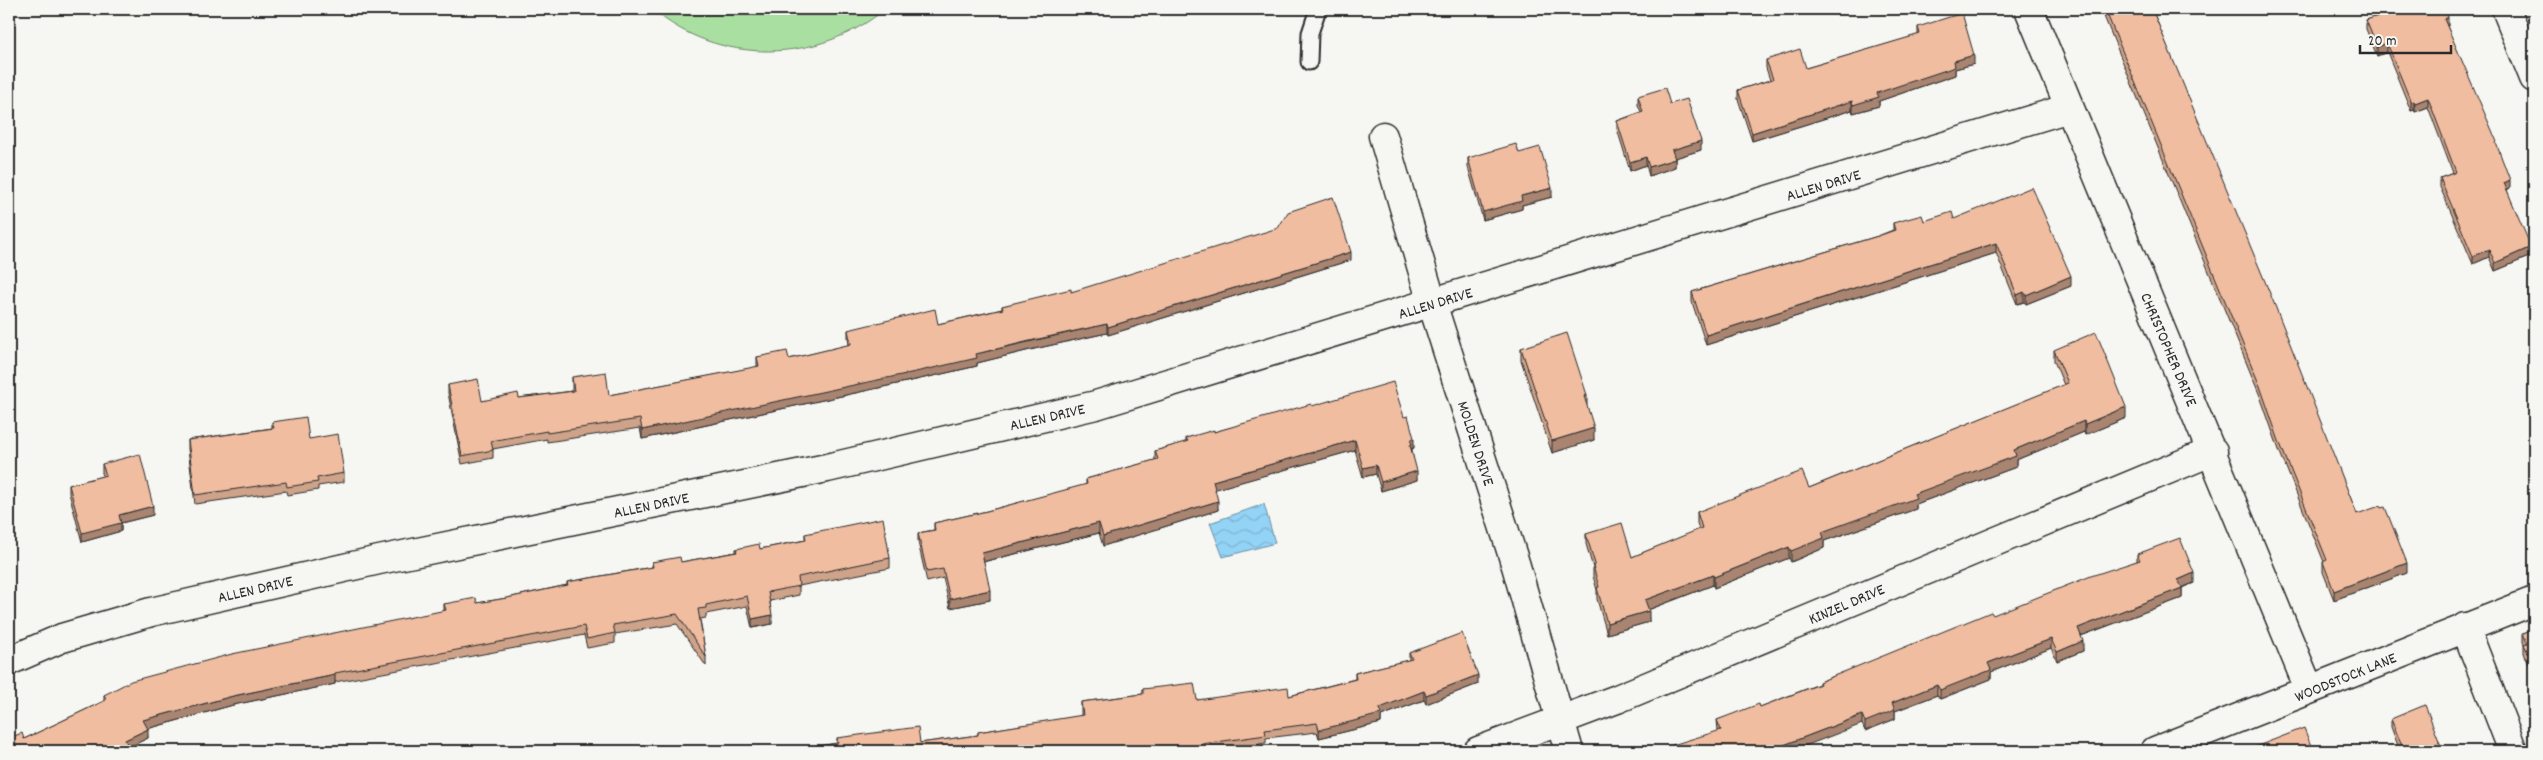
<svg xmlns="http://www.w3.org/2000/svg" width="2543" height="760" font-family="Dekko,sans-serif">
	<defs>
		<pattern id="water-waves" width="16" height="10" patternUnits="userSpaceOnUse" patternTransform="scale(1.25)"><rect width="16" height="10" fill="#93d3f5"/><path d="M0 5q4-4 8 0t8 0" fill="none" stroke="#7fb5d2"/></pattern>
	</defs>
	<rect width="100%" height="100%" fill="#f6f6f2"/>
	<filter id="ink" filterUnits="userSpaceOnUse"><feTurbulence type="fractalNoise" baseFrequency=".02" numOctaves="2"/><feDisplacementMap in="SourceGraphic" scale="10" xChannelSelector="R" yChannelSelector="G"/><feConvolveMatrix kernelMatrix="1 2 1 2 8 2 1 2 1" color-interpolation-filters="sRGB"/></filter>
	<g filter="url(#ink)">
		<path fill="#aadfa2" stroke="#6a8566" d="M652 9H732L770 13 805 9H885C819 64 718 66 652 9Z"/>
		<path fill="url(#water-waves)" stroke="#6990a4" d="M1264 504 1275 543 1223 557 1210 523Z"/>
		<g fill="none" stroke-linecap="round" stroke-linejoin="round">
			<g stroke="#2b2b2b" stroke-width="19">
				<path id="service" d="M1309 62 1310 33 1318 9"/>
			</g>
			<g stroke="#2b2b2b" stroke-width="31">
				<g id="minor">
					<path d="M2029 9 2309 689"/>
					<path d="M2506 9 2534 78"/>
					<path d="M1383 136 1432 303 1516 566 1569 751"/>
					<path d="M2465 627 2513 751"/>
					<path d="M9 661 62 638 151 612 379 560 827 468 1096 405 2069 108"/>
					<path d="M1478 751 1617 699 2213 451"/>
				</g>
			</g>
			<g stroke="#2b2b2b" stroke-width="31">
				<path id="tertiary" d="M2155 751 2534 601"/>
			</g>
			<use href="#service" stroke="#f6f6f2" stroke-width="15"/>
			<use href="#minor" stroke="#f6f6f2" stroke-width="28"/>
			<use href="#tertiary" stroke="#f6f6f2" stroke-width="28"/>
		</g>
		<g fill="#cea38a" stroke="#2b2b2b">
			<path d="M2101 9H2152L2357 514 2407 573 2334 600 2323 572V562H2324L2279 450 2260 396Z"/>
			<path d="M2372 9H2444L2448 26H2447L2497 148 2510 188 2507 190 2531 256 2495 271 2489 257 2473 264 2440 187V178L2453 173 2428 107 2415 112 2414 110 2411 111 2387 52 2377 56 2366 29V20L2375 17Z"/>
			<path d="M1918 27 1974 64 1955 69V75L1879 101V106L1853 113 1852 110 1752 141 1738 99V90L1770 80 1766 68V60L1806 68 1918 35Z"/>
			<path d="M1638 96 1670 104 1701 150 1675 158V167L1649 176 1646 165 1630 171 1617 129V121L1641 112 1638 105Z"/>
			<path d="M1519 153 1552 197 1522 205V209L1483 220 1468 167V158Z"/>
			<path d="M1954 219 2071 286 2026 304 2024 302 2017 304 1996 253 1706 345 1692 302V292L1878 236 1893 230V223Z"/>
			<path d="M1351 260 1108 335 1107 333 1034 349 977 363V366L920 379 642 439 640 428 547 442V439L493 449V458L462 464 448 393V385L482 401 519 398 572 391V377L609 395 757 367V357L789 359 849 345 848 338V330L938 324 1002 309V306L1071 292Z"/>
			<path d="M1521 348 1587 395V405L1594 440 1552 453 1521 360Z"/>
			<path d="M2054 350 2126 418 2085 435 2084 432 2016 460V467L1916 504V509L1824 541V548L1791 562 1789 558 1714 588 1713 585 1648 610 1649 622 1607 634 1597 599V590L1593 576V568L1586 544V534L1632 557 1699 530 1697 523V512L1809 488 2064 385 2054 361Z"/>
			<path d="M1312 406 1404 417 1414 448H1412V452L1417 480 1381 491 1376 474 1363 477 1355 450 1215 489 1218 510 1103 546 1099 533 983 562 990 600 950 608 943 578 927 582 918 542V533L934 530V523L987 511 1086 485V479L1155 460V451L1186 442V438L1214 432Z"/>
			<path d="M272 422 309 439 344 473V482L318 486V490L287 495 286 491 195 504 188 449V440L272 428Z"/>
			<path d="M102 464 153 515 121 523V531L82 542 69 493V485L103 476 102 473Z"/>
			<path d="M805 534 890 558V568L799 586V595L770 601 772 624 752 628 747 606 706 614V618L700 619 706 657V666L677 624 615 634V643L587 648 584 635 335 682V684L233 705 147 729 148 738 129 747 24 739 104 701V695L444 611V604L477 603 507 598 567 585V582L652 567V562H681L736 552V549H760L805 540Z"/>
			<path d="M2137 554 2194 583 2182 588V598L2081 636 2083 651 2057 661 2051 648 1991 672V679L1940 699 1937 695 1895 711V719L1865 731 1862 724 1718 731 1717 720 1760 707 1819 684V682L2137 561Z"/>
			<path d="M2534 629V675L2524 653V644L2523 642V633Z"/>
			<path d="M1409 653 1478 684 1426 704 1424 700 1381 716V723L1319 738 1317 732 1266 738V743L1211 751H790L837 743V738L920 743 978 735V732L1081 716V702L1143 694V689L1197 700 1289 696 1355 679V673L1409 660Z"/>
			<path d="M2391 719 2443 751H2400L2391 727Z"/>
		</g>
		<g fill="#a88471" stroke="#2b2b2b">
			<path d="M2448 17V26L2444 27V19Z"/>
			<path d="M2387 43V52L2377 56V47Z"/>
			<path d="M1974 55V64L1955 69V75L1879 101V106L1853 113V105L1877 93 1954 61Z"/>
			<path d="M2428 98V107L2415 112V103Z"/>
			<path d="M1852 101V110L1752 141V133Z"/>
			<path d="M2414 101V110L2411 111V102Z"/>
			<path d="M1701 141V150L1672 159V150Z"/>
			<path d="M1646 157V165L1630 171V162Z"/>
			<path d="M1675 159V167L1649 176V167Z"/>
			<path d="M2510 180V188L2504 191V183Z"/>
			<path d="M1552 188V197L1522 205V209L1483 220V212L1521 196Z"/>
			<path d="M1996 243V253L1706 345V335Z"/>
			<path d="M2531 247V256L2495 271V263Z"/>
			<path d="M2489 249V257L2473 264V256Z"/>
			<path d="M1351 252V260L1108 335V327Z"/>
			<path d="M2071 276V286L2026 304V295Z"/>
			<path d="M2024 292V302L2017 304V295Z"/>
			<path d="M1107 324V333L1034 349 977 363V366L920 379 642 439V430Z"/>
			<path d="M2126 407V418L2085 435V424Z"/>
			<path d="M2084 421V432L2016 460V467L1916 504V509L1824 541V548L1791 562V551L1822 532 1914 494 2014 450Z"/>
			<path d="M1594 428V440L1552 453V441Z"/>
			<path d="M1414 438V448H1412V453L1410 445V440Z"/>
			<path d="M1355 440V450L1213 490V481Z"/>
			<path d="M1376 465V474L1363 477V468Z"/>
			<path d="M1417 471V480L1381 491V482Z"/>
			<path d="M1218 501V510L1103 546V536Z"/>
			<path d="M153 506V515L121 523V531L82 542V533L119 515Z"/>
			<path d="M1099 523V533L982 562V553Z"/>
			<path d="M1789 547V558L1714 588V577Z"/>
			<path d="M2407 563V573L2334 600V591Z"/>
			<path d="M2194 573V583L2178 589V580Z"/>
			<path d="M1713 575V585L1645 611V600Z"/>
			<path d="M2182 588V598L2078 637V628Z"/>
			<path d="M990 590V600L950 608V599Z"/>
			<path d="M1649 611V622L1607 634V623Z"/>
			<path d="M772 615V624L752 628V619Z"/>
			<path d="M2051 639V648L1991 672V679L1940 699V690L1988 663Z"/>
			<path d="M2083 641V651L2057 661V652Z"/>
			<path d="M335 675V684L233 705 143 730V720L233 696Z"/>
			<path d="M1478 675V684L1426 704V695Z"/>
			<path d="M1937 685V695L1895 711V719L1865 731V722L1892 703Z"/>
			<path d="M1424 691V700L1381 716V723L1319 738V730Z"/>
			<path d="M1862 715V724L1792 751H1768Z"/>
			<path d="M148 729V738L125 749V740Z"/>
		</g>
		<g fill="#f0bda1" stroke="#2b2b2b">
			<path d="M2105 9H2152L2276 308 2357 514 2380 506 2381 508 2385 507 2407 563 2334 591 2323 562 2327 560 2279 441 2260 386Z"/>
			<path d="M2375 9H2444L2448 17 2444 19 2497 142 2496 143 2510 180 2504 183 2531 247 2495 263 2489 249 2473 256 2440 178 2456 172 2428 98 2415 103 2414 101 2411 102 2387 43 2377 47 2366 20 2378 16Z"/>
			<path d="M1962 13 1974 55 1954 61 1955 67 1877 93 1879 97 1853 105 1852 101 1752 133 1738 90 1773 79 1766 60 1800 49 1806 68 1920 34 1918 27Z"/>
			<path d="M1665 88 1670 104 1687 99 1701 141 1672 150 1675 159 1649 167 1646 157 1630 162 1617 121 1643 112 1638 96Z"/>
			<path d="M1516 144 1519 153 1540 147 1552 188 1521 196 1522 201 1483 212 1468 158Z"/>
			<path d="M2032 187 2071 276 2026 295 2024 292 2017 295 1996 243 1706 335 1692 292 1878 236 1895 230 1893 223 1922 215 1924 221 1952 212 1954 219Z"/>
			<path d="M1333 197 1351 252 1108 327 1107 324 1034 340 976 354 977 358 920 371 642 430 640 419 547 433V431L491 441 493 450 462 456 448 385 478 379 482 401 518 393 519 398 574 391 572 377 606 372 609 395 734 371 759 366 757 357 787 351 789 359 851 344 848 330 935 309 938 324 1003 309 1002 306 1071 289V292L1278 228 1288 212Z"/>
			<path d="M2096 332 2126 407 2085 424 2084 421 2014 450 2016 456 1914 494 1916 498 1822 532 1824 538 1791 551 1789 547 1714 577 1713 575 1645 600 1649 611 1607 623 1597 588 1599 587 1593 566 1595 564 1586 534 1622 523 1632 557 1702 528 1697 512 1802 471 1809 488 2068 383 2054 350Z"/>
			<path d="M1567 333 1587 395 1584 396 1594 428 1552 441 1521 348Z"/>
			<path d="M1393 382 1404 417 1408 416 1414 438 1410 440 1412 444 1410 445 1417 471 1381 482 1376 465 1363 468 1355 440 1213 481 1218 501 1103 536 1099 523 982 553 990 590 950 599 943 569 927 572 918 533 935 530 934 523 987 511 1087 484 1086 479 1158 459 1155 451 1188 441 1186 438 1214 430V432L1311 404 1312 406Z"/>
			<path d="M306 417 309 439 338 434 344 473 317 478 318 482 287 487 286 482 195 495 188 440 274 428 272 422Z"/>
			<path d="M140 454 153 506 119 515 121 523 82 533 69 485 106 475 102 464Z"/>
			<path d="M883 518 890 558 798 577 799 586 768 592 772 615 752 619 747 596 706 605V608L698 609 706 657 677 614 613 625 615 633 587 639 584 626 335 673V675L233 696 143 720 148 729 125 740 131 751H9V738L22 733 24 739 106 700 104 695 131 681 232 654 446 610 444 604 476 598 477 603 507 598 568 585 567 582 653 567 652 562 680 557 681 562 737 552 736 549 759 544 760 549 806 540 805 534Z"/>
			<path d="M2180 538 2194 573 2178 580 2182 588 2078 628 2083 641 2057 652 2051 639 1988 663 1991 670 1940 690 1937 685 1892 703 1895 710 1865 722 1862 715 1768 751H1653L1721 730 1717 720 1759 704 1760 707 1820 684 1819 682 1991 612 1993 615 2091 576 2140 560 2137 554Z"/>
			<path d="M2534 629V666L2524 644 2527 643 2523 633Z"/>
			<path d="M1462 633 1478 675 1426 695 1424 691 1380 708 1381 714 1319 730 1317 723 1265 730 1266 735 1202 744 1203 746 1159 751H790L838 743 837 738 918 727 920 743 978 735V732L1083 715 1081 702 1143 694V689L1194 683 1197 700 1288 687 1289 696 1356 679 1355 673 1412 659 1409 653Z"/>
			<path d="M2425 705 2443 751H2404L2391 719Z"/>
			<path d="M2304 728 2313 751H2245Z"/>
		</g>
	</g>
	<g text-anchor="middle" stroke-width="5" stroke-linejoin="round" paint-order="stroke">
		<g font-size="16" fill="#2b2b2b" stroke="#f6f6f2">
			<text transform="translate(1823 184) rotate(-17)" y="6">ALLEN DRIVE</text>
			<text transform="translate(1435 302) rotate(-17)" y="6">ALLEN DRIVE</text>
			<text transform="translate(2170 349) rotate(67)" y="6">CHRISTOPHER DRIVE</text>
			<text transform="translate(1047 416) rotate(-13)" y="6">ALLEN DRIVE</text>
			<text transform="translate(1477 443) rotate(72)" y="6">MOLDEN DRIVE</text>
			<text transform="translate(651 504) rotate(-12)" y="6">ALLEN DRIVE</text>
			<text transform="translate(255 588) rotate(-13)" y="6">ALLEN DRIVE</text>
			<text transform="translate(1846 603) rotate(-23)" y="6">KINZEL DRIVE</text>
			<text transform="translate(2345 676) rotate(-22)" y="6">WOODSTOCK LANE</text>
		</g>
	</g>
	<rect width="2543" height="760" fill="none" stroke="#f6f6f2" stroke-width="30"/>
	<rect x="15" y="15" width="2513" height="730" fill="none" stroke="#2b2b2b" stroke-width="2" filter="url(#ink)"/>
	<path d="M2360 45v8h91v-8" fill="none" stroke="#2b2b2b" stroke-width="2.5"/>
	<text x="2368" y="45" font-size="15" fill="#2b2b2b" stroke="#f6f6f2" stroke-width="4" paint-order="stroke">20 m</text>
</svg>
